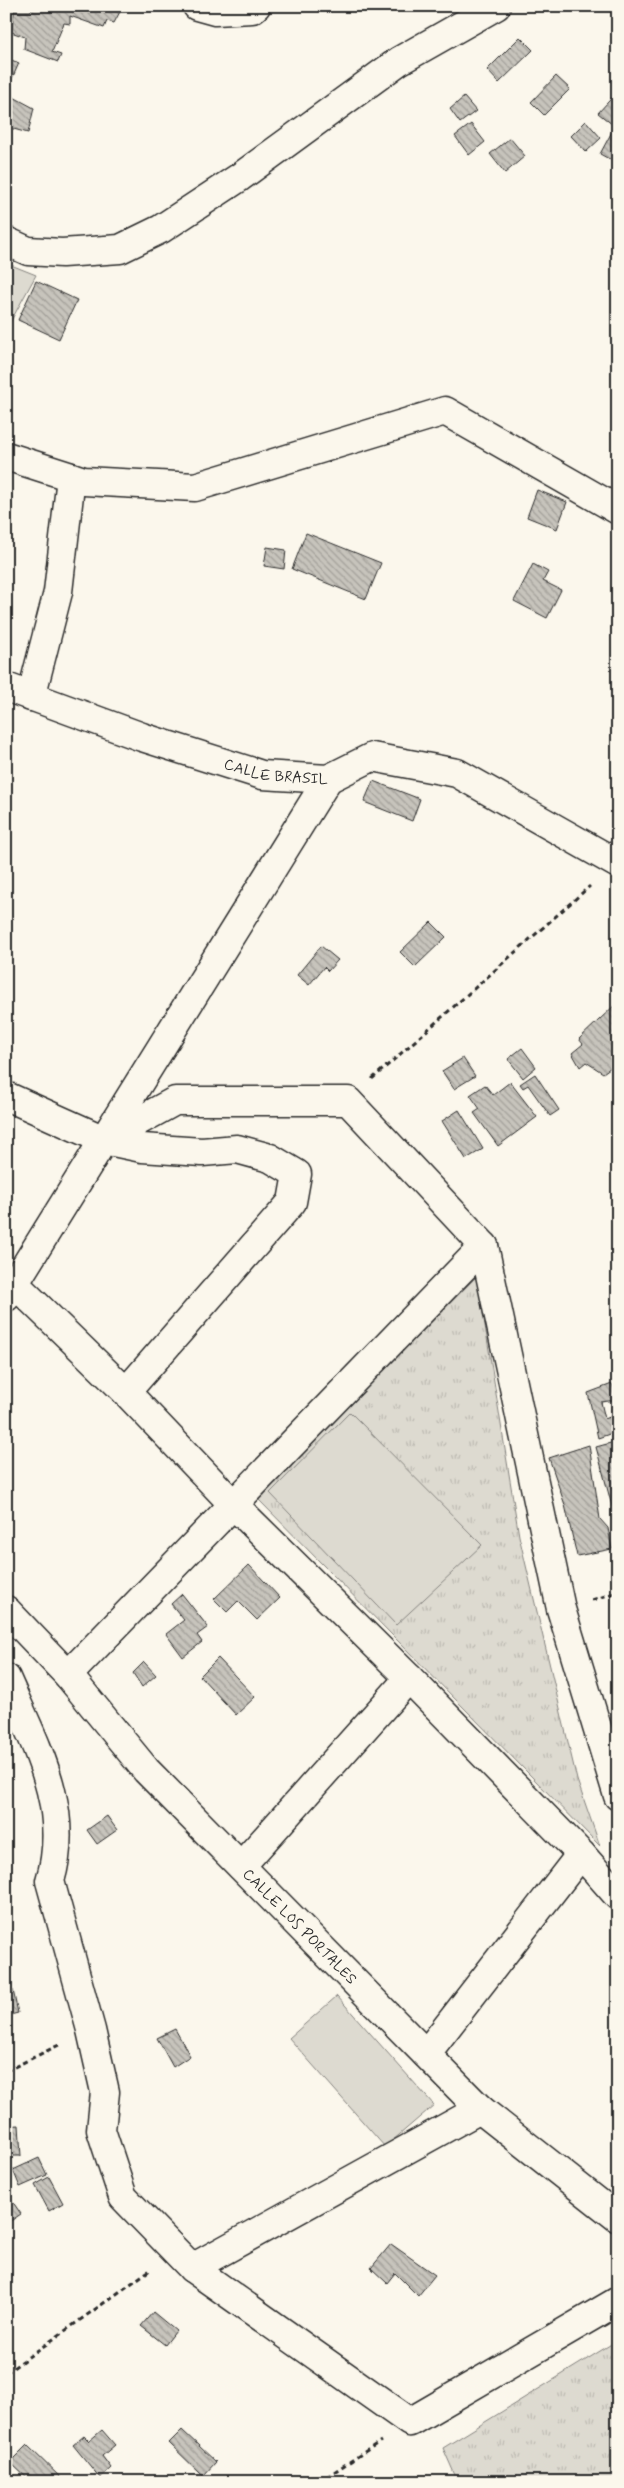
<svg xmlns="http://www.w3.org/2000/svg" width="624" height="2488" font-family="Mynerve,sans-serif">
	<defs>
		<pattern id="park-tufts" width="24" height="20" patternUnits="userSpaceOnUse" patternTransform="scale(1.25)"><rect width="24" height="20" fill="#dddad0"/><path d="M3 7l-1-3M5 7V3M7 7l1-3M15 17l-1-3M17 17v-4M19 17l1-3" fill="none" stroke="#bebbb3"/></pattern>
		<pattern id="building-back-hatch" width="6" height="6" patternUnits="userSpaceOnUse" patternTransform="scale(1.25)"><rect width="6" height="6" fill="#c7c4bc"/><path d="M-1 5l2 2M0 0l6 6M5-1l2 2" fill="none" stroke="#a29f99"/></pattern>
	</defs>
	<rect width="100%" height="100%" fill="#fbf7ec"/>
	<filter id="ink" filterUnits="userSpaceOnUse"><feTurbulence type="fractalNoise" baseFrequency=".02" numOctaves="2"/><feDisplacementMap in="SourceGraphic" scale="10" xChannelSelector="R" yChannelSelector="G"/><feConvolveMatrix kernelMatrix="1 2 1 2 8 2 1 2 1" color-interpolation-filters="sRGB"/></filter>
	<g filter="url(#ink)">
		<g fill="url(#park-tufts)" stroke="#84827e">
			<path d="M477 1276 519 1536 577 1780 600 1846 257 1498Z"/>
			<path d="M618 2340V2482H458L443 2448Z"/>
		</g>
		<g fill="#dddad0" stroke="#84827e">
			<path d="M6 263 36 275 6 330Z"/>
			<path d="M350 1412 482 1545 396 1625 270 1493Z"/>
			<path d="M337 1996 434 2105 385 2147 289 2038Z"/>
		</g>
		<g fill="url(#building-back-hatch)" stroke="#2b2b2b">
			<path d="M35 6H123L114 23 107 21 104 28 70 16V24L64 23 52 52 61 55 58 62 24 49 25 37 11 32 14 11H30Z"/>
			<path d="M520 37 533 50 499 83 487 70Z"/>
			<path d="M6 58 19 63 11 81 6 79Z"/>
			<path d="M556 76 570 89 544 115 531 102Z"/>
			<path d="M618 91V119L613 125 598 113Z"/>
			<path d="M6 93 34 108 28 133 10 128 12 113 6 111Z"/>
			<path d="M464 97 476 111 460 123 450 109Z"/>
			<path d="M586 121 601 138 586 152 571 136Z"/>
			<path d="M471 124 485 142 469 155 455 136Z"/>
			<path d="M615 126 618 127V164L600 154Z"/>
			<path d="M510 138 525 156 505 173 490 154Z"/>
			<path d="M36 281 77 300 59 339 18 320Z"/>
			<path d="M537 490 567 502 557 529 527 517Z"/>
			<path d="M306 533 381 563 366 599 292 569Z"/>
			<path d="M267 547 286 550 284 569 264 566Z"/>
			<path d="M533 564 548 572 543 581 561 590 547 618 514 601Z"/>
			<path d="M373 781 420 799 412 821 364 802Z"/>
			<path d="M431 922 446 937 415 967 400 952Z"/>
			<path d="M321 946 338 960 328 971 324 967 309 985 297 975Z"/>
			<path d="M618 1002V1062L603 1073 586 1062 580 1067 572 1053 583 1044 579 1039Z"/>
			<path d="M522 1048 536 1067 523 1078 508 1059Z"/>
			<path d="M463 1058 475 1076 454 1089 442 1071Z"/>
			<path d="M535 1074 559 1110 550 1116 528 1085 523 1088 520 1084Z"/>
			<path d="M510 1082 537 1117 498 1146 474 1113 480 1109 470 1095 485 1085 493 1095Z"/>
			<path d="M459 1110 483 1149 466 1159 442 1121Z"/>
			<path d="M612 1384 616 1400 601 1402 605 1419 612 1416V1407H618V1431L598 1438 588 1393Z"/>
			<path d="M618 1441V1516L615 1517 596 1447Z"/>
			<path d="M589 1445 600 1519 608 1528 612 1549 577 1556 565 1505 549 1458Z"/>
			<path d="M249 1565 280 1598 257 1620 238 1601 227 1612 214 1599Z"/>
			<path d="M182 1594 208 1627 197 1635 202 1642 183 1657 166 1634 184 1620 171 1604Z"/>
			<path d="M218 1658 255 1697 236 1715 200 1676Z"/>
			<path d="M144 1662 156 1675 142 1687 133 1673Z"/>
			<path d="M107 1816 117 1830 97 1844 87 1830Z"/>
			<path d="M13 1990 18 2013 6 2016V1992Z"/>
			<path d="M175 2029 190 2056 173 2067 157 2038Z"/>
			<path d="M19 2125 21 2156H6V2126Z"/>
			<path d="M39 2158 47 2175 20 2187 13 2170Z"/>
			<path d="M49 2177 63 2203 49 2211 35 2185Z"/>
			<path d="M6 2192 21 2214 6 2224Z"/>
			<path d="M391 2244 435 2275 418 2296 395 2273 387 2283 371 2268Z"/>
			<path d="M153 2312 176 2331 165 2345 141 2326Z"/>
			<path d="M102 2430 115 2445 102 2456 111 2468 100 2478 73 2445 84 2436 89 2441Z"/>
			<path d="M182 2430 216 2462 203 2476 169 2443Z"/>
			<path d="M27 2445 65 2482H31L10 2462Z"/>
		</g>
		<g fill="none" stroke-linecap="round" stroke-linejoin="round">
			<g stroke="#2b2b2b" stroke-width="31">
				<g id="minor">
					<path d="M197 6 215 11 252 9 256 6"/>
					<path d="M6 241 28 251 62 253 120 249 161 229 240 177 399 61 496 6"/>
					<path d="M6 456 84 481 195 487 445 411 618 510"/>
					<path id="s1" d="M6 687 142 737 262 775 328 779 372 757 457 773 618 864"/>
					<path d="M31 697 58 592 71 477"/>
					<path d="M6 1096 104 1140 142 1148 202 1152 237 1149 270 1158 297 1174 292 1202 126 1392"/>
					<path d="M104 1140 175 1101H348L484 1246 561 1609 618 1796"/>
					<path d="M15 1284 126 1392 233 1504 409 1678 581 1854 618 1896"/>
					<path d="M6 1297 328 779"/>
					<path id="s2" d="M6 1610 68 1675 146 1770 480 2109 618 2218"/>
					<path d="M68 1675 484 1246"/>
					<path d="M6 1678C35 1745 72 1807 50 1881L91 2030 105 2092 101 2130 123 2197 192 2268 410 2422 618 2301"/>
					<path d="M241 1866 409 1678"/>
					<path d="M426 2054 581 1854"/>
					<path d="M192 2268 480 2109"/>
				</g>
			</g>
			<g stroke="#2b2b2b" stroke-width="3" stroke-dasharray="5 4" stroke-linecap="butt">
				<path d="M372 1079 590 886"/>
				<path d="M592 1600 618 1592"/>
				<path d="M6 2071 61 2044"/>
				<path d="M6 2373 150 2270"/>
				<path d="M319 2482 381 2441"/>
			</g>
			<use href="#minor" stroke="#fbf7ec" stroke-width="28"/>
		</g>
	</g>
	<g text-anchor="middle" stroke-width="4" stroke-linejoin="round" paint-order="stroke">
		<g font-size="15" fill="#2b2b2b" stroke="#fbf7ec">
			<text dy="5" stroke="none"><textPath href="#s1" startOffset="284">CALLE BRASIL</textPath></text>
			<text dy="5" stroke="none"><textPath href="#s2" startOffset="432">CALLE LOS PORTALES</textPath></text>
		</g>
	</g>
	<rect width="624" height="2488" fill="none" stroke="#fbf7ec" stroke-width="25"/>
	<rect x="12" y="12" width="599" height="2463" fill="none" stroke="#2b2b2b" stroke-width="2" filter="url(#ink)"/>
</svg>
